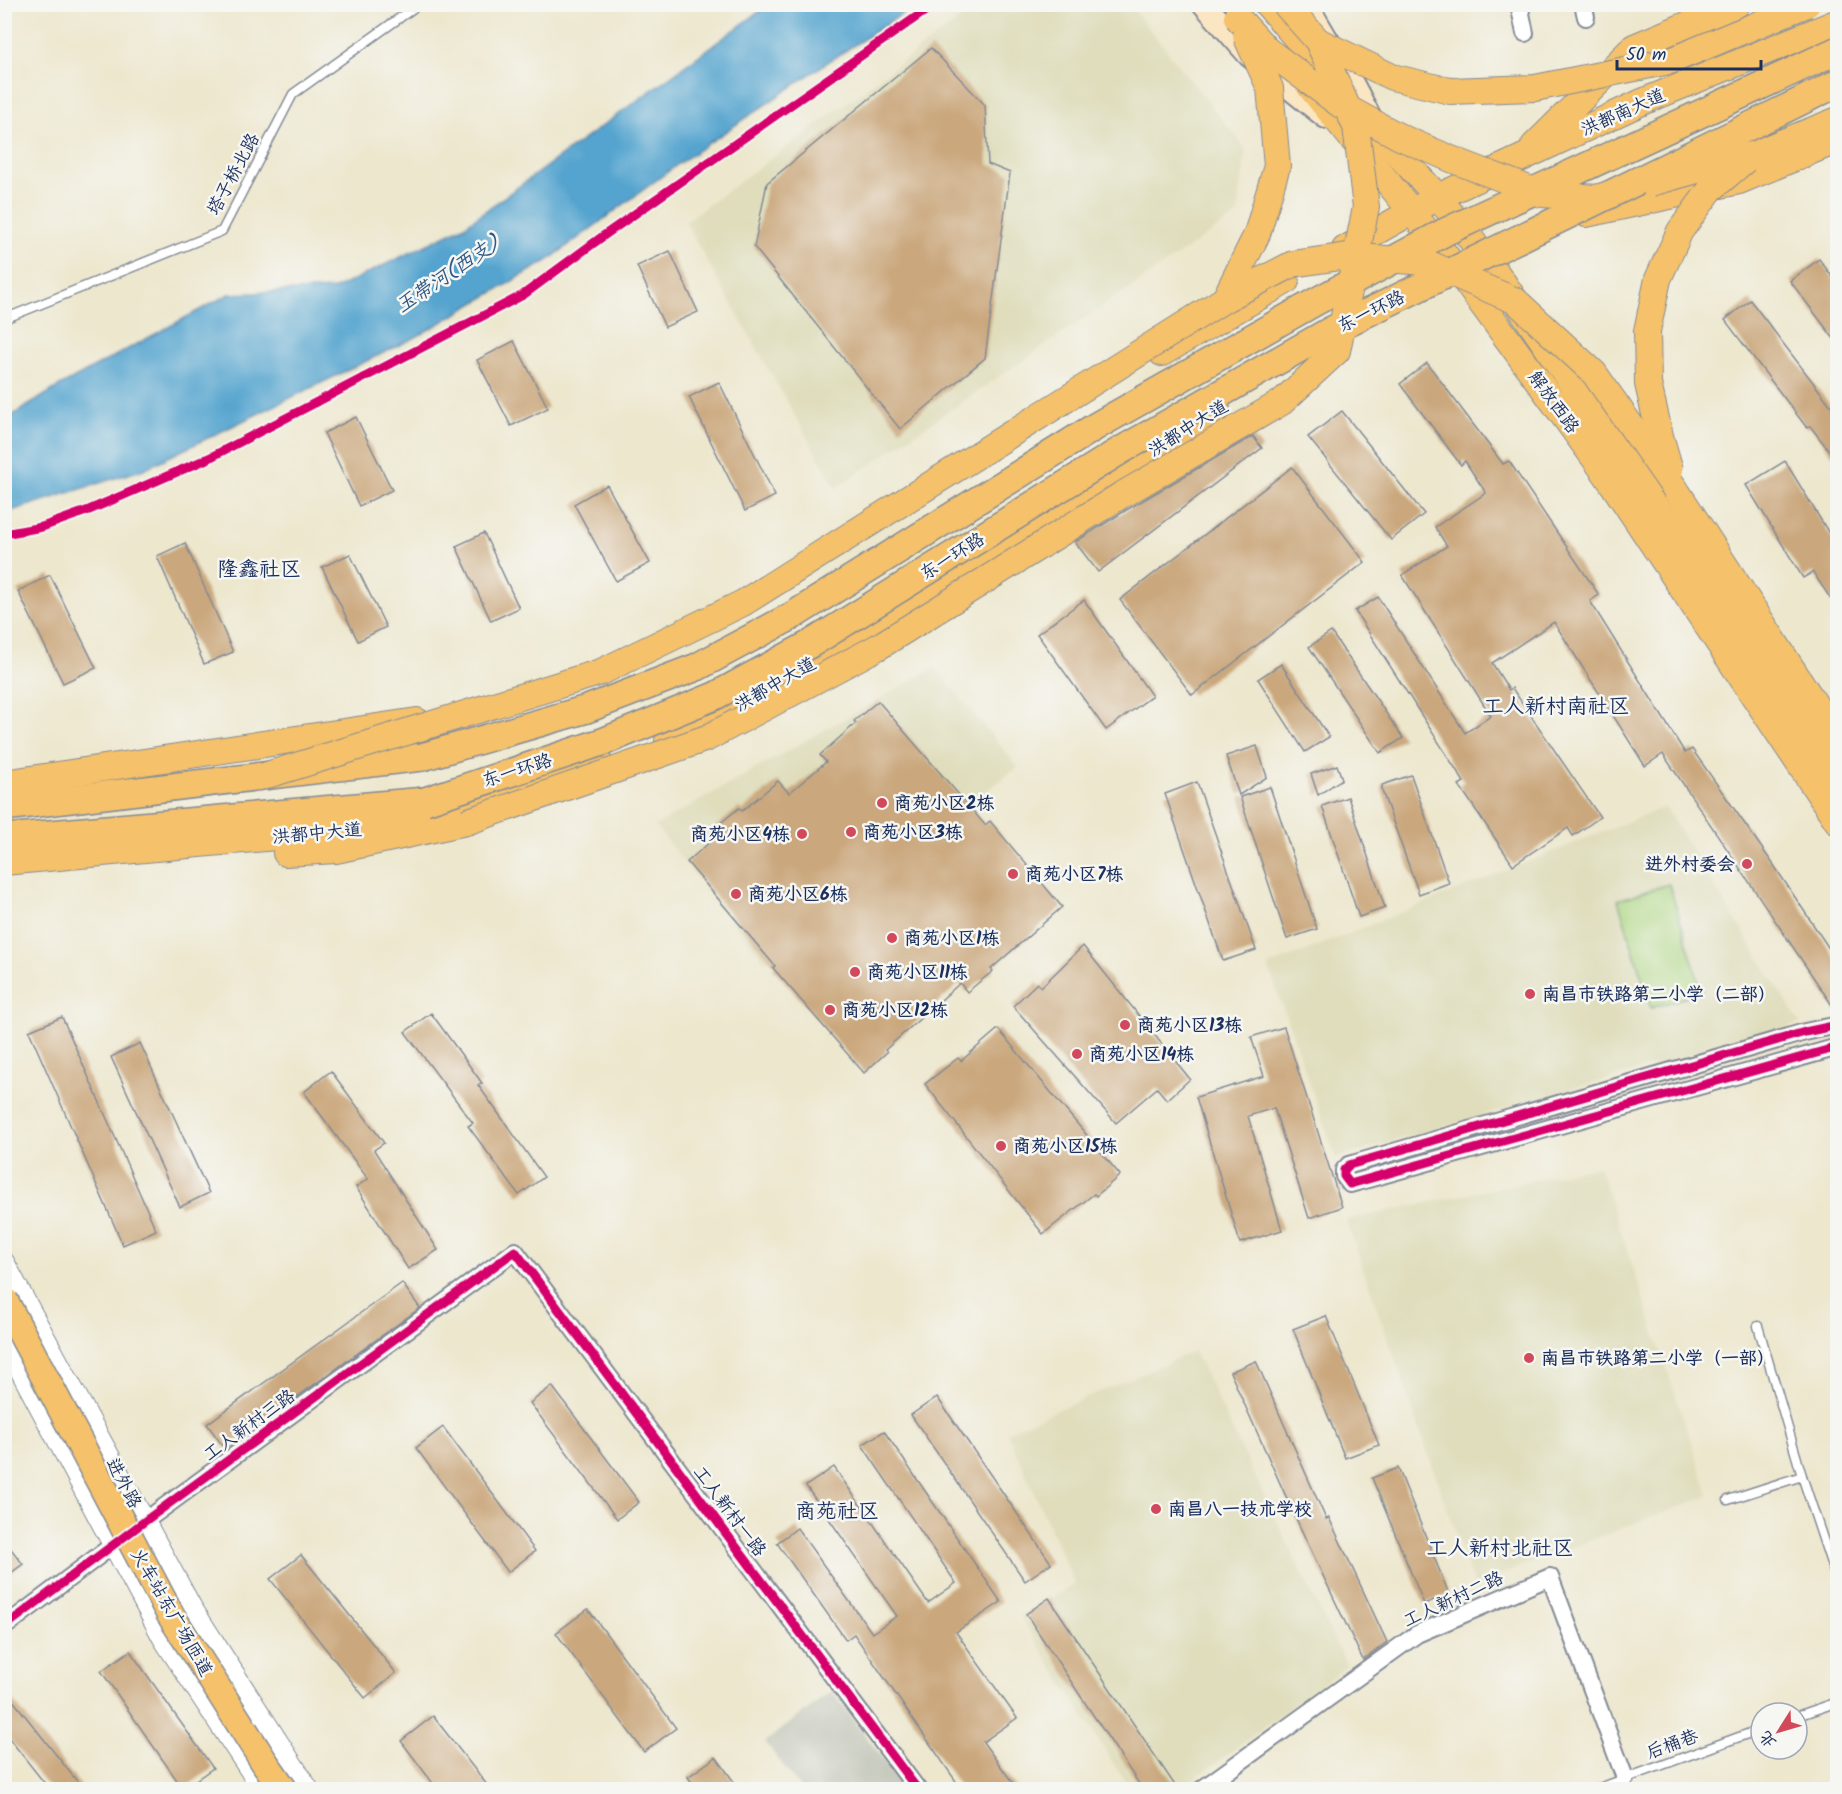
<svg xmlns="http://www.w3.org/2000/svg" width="1842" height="1794" font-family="Kalam,'LXGW WenKai TC',sans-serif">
	<rect width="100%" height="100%" fill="#f6f6f2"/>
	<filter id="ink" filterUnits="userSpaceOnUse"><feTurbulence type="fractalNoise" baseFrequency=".0167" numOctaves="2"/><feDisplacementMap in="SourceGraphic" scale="12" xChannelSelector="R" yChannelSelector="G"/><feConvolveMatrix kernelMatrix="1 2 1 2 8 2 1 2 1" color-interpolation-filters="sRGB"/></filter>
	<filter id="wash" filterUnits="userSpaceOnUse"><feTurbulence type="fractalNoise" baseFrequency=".008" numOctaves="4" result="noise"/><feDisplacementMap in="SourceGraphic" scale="24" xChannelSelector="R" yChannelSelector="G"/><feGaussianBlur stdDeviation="1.35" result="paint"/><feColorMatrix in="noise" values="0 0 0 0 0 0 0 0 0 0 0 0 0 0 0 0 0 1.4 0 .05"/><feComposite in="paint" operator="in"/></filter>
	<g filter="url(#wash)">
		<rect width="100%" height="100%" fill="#ede7ce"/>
		<g fill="#dfddbb">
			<path d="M979 5H1130L1246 149 1238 214 836 488 685 222Z"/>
			<path d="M935 667 1018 767 765 962 655 826Z"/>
			<path d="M1665 807 1800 1023 1336 1158 1268 966Z"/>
			<path d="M1599 1166 1709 1495 1474 1585 1346 1220Z"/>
			<path d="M1194 1351 1347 1666 1181 1789H1130L1020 1616 1075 1584 1007 1432Z"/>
		</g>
		<path fill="#c3c6b9" d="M832 1691 906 1789H801L765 1742Z"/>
		<path fill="#acd580" stroke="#64826f" stroke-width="1.5" d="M1669 884 1702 992 1651 1008 1618 900Z"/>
		<path fill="#55a4cf" stroke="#386a96" stroke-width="1.5" d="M770 4 916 5 831 60 681 162 547 261 416 337 144 469 5 513V420L58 387 229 294 335 289 463 227Z"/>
		<g id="blocks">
			<g fill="#caa77d">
				<path d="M931 48 985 105 988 164 1010 173 985 358 900 429 754 247 767 183Z"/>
				<path d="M670 251 698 312 665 327 637 266Z"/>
				<path d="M1819 259 1838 284V344L1790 281Z"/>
				<path d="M1750 300 1838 415V462L1810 426 1807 428 1725 320Z"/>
				<path d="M514 341 548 408 511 426 477 360Z"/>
				<path d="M1427 363 1503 464 1509 461 1599 595 1590 601 1685 753 1692 749 1773 864 1838 962V1014L1663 754 1645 766 1554 622 1492 663 1509 690 1512 688 1600 817 1573 836 1568 828 1513 865 1459 785 1464 782 1355 611 1378 597 1465 733 1491 716 1402 575 1447 546 1435 527 1486 493 1465 461 1461 465 1400 384Z"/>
				<path d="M719 382 775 496 745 511 689 397Z"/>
				<path d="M1342 411 1424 514 1391 540 1308 437Z"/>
				<path d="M356 417 392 490 359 506 324 433Z"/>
				<path d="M1253 436 1262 448 1098 572 1075 542 1128 509Z"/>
				<path d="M1785 461 1838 548V610L1813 572 1803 578 1746 485Z"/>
				<path d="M1292 467 1365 562 1192 695 1120 600Z"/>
				<path d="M607 485 650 563 616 581 574 504Z"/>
				<path d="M484 533 519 608 491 621 456 546Z"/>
				<path d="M185 543 233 652 204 664 157 556Z"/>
				<path d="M350 554 386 627 358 641 322 567Z"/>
				<path d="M50 575 96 668 63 683 18 591Z"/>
				<path d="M1084 600 1152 696 1106 730 1037 634Z"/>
				<path d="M1331 632 1403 738 1380 753 1309 647Z"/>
				<path d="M1281 664 1329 737 1305 752 1258 679Z"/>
				<path d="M878 701 985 825 990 821 1062 907 991 969 993 971 967 992 960 983 885 1050 887 1052 864 1073 773 968 775 966 687 862 718 835 713 829 739 808 742 811 778 781 789 793 826 762 820 755 856 723 854 721Z"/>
				<path d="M1257 746 1267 777 1239 795 1226 756Z"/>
				<path d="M1337 765 1342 779 1318 795 1311 774Z"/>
				<path d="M1411 775 1449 883 1419 894 1382 791V785Z"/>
				<path d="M1197 782 1256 950 1223 961 1165 794Z"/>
				<path d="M1270 787 1317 929 1287 939 1240 797Z"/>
				<path d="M1348 797 1385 908 1359 917 1322 806Z"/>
				<path d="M1083 946 1190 1079 1167 1100 1157 1088 1116 1123 1013 1006 1037 983 1041 987Z"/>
				<path d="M431 1013 482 1083 478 1085 544 1177 519 1195 468 1126 473 1123 405 1032Z"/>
				<path d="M62 1017 156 1230 123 1245 29 1031Z"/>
				<path d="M1284 1027 1342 1207 1309 1218 1274 1108 1248 1116 1282 1230 1240 1243 1196 1097 1264 1076 1251 1037Z"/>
				<path d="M998 1029 1120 1175 1096 1196 1094 1194 1043 1234 925 1084 958 1058 961 1061Z"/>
				<path d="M140 1043 209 1193 180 1207 111 1057Z"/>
				<path d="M331 1071 384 1143 374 1150 438 1250 408 1269 356 1187 368 1179 304 1092Z"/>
				<path d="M402 1283 420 1308 225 1449 207 1424Z"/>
				<path d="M1326 1316 1379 1445 1345 1458 1293 1329Z"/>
				<path d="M1256 1361 1326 1519 1329 1518 1387 1642 1363 1660 1292 1510 1230 1372Z"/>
				<path d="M552 1386 639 1502 617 1519 530 1403Z"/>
				<path d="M937 1397 1051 1563 1025 1581 911 1415Z"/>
				<path d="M443 1427 535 1551 508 1572 416 1448Z"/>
				<path d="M884 1431 1001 1602 956 1632 1017 1718 983 1742 1018 1790H962L854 1634 846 1640 777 1543 797 1528 872 1633 897 1616 806 1486 834 1467 928 1603 956 1583 862 1445Z"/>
				<path d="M1398 1468 1449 1594 1424 1604 1372 1478Z"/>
				<path d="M4 1540 23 1564 4 1578Z"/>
				<path d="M301 1555 396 1673 365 1698 270 1579Z"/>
				<path d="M1049 1598 1178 1790H1143L1026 1614Z"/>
				<path d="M588 1609 676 1728 644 1752 556 1633Z"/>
				<path d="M130 1651 213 1768 183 1789 101 1671Z"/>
				<path d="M4 1689 84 1790H50L4 1732Z"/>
				<path d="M433 1716 491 1790H438L401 1741Z"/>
				<path d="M716 1757 740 1790H697L688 1777Z"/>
			</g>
		</g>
	</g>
	<g filter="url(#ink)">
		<use href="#blocks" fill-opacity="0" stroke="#848b96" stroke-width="1.5"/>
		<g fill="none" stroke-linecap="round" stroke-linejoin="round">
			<g stroke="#848b96" stroke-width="11">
				<g id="service">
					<path d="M4 319 222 231 293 94 419 4"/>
					<path d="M1758 1326 1802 1476 1838 1584"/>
					<path d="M1728 1500 1802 1476"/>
					<path d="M1797 1716 1838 1702"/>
					<path d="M1594 1790 1761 1729"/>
				</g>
			</g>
			<g stroke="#848b96" stroke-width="20">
				<g id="minor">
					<path d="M1519 4 1525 33"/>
					<path d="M1583 4 1586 17"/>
					<path d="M1838 1025 1805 1032 1349 1165 1344 1170V1176L1350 1184 1838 1047"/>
					<path d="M4 1627 145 1521 515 1251 918 1790"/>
					<path d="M1201 1790 1417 1634 1550 1577 1625 1778"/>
				</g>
			</g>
			<g stroke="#848b96" stroke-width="22">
				<g id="tertiary">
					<path d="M4 1262 192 1608 309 1790"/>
					<path d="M4 1340 164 1640 263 1790"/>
				</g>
			</g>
			<g stroke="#848b96" stroke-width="26">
				<g id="secondary">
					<path d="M1204 4 1249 55 1326 117"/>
					<path d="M1306 4 1345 70 1375 127"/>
				</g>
			</g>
			<g stroke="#848b96" stroke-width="28">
				<g id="primary">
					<path d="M1267 4 1331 78"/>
					<path d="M1310 87 1412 212 1463 278 1606 474 1838 822"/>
					<path d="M1368 122 1438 197 1491 265 1655 505 1838 780"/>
					<path d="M1534 146 1634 47 1737 4"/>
					<path d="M1751 155 1838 120"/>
					<path d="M1586 214 1739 181 1838 140"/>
					<path d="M1345 249 1438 197 1642 102 1838 22"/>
					<path d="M1162 353 1286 281"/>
					<path d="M1676 490 1827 723 1834 742 1836 777"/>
					<path d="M668 741C743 709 813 663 882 621 995 552 1106 480 1217 409"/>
					<path d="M4 783 417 721"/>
					<path d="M286 853 336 850 466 822"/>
					<path d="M4 862 375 828 600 764"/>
				</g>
			</g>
			<g stroke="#848b96" stroke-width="30">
				<g id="trunk">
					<path d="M4 807 422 757"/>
					<path d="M4 838 425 801"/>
				</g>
			</g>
			<use href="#service" stroke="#fff" stroke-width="8"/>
			<use href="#minor" stroke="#fff" stroke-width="16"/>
			<use href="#tertiary" stroke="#fff" stroke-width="20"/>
			<use href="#secondary" stroke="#fbe6c4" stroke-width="22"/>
			<use href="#primary" stroke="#f5c16b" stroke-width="26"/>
			<use href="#trunk" stroke="#f5c16b" stroke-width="27"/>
			<g stroke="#848b96" stroke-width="28" stroke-linecap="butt">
				<g id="primary-bridge">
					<path d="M1237 17 1267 50 1341 105 1400 137 1451 159 1542 194 1597 198 1610 194"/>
					<path d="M1318 41 1392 77 1450 91 1535 88 1670 61 1807 4"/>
					<path d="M1651 183 1751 155"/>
					<path d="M1225 299 1257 234 1277 166 1270 88 1246 36"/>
					<path d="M1670 470 1660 436 1648 384 1647 331 1658 279 1680 231 1711 189 1745 160"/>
					<path d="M264 776 601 672 743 603 1225 299 1293 264 1347 256 1425 262 1516 301 1594 373 1676 490"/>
					<path d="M466 822 707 738 878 647 1120 496 1282 402 1337 351 1366 207 1356 127 1318 41 1285 4"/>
				</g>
			</g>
			<g stroke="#848b96" stroke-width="30" stroke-linecap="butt">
				<g id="trunk-bridge">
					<path d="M422 757 587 709 697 667 792 616 1098 425 1315 302 1445 232 1838 50"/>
					<path d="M425 801 605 741 715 696 812 643 1118 452 1330 331 1838 83"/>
					<path d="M4 1300 170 1614 265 1763 284 1790"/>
				</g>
			</g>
			<use href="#primary-bridge" stroke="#f5c16b" stroke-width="26"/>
			<use href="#trunk-bridge" stroke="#f5c16b" stroke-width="27"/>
			<g stroke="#f6f6f2" stroke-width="13">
				<g id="cycleway">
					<path d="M4 534 42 527 89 510 209 458 523 295 606 234 935 4"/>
					<path d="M1838 1025 1805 1032 1349 1165 1344 1170V1176L1350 1184 1838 1047"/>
					<path d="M4 1627 145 1521 515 1251 918 1790"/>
				</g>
			</g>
			<use href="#cycleway" stroke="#d6006c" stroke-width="9"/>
		</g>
	</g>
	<g fill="#d1495b" stroke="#f6f6f2" stroke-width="2">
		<circle cx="882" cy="803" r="6"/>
		<circle cx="851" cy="832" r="6"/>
		<circle cx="802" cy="834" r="6"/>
		<circle cx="1747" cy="864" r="6"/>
		<circle cx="1013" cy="874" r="6"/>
		<circle cx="736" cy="894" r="6"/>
		<circle cx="892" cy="938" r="6"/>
		<circle cx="855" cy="972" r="6"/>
		<circle cx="1530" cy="994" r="6"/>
		<circle cx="830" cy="1010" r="6"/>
		<circle cx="1125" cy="1025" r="6"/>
		<circle cx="1077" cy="1054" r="6"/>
		<circle cx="1001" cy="1146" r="6"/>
		<circle cx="1529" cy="1358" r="6"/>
		<circle cx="1156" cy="1509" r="6"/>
	</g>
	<g text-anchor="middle" stroke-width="5" stroke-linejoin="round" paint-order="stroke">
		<g font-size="18" fill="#1b2f5e" stroke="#f6f6f2">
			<text transform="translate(1623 112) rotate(-24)" y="6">洪都南大道</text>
			<text transform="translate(233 174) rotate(-62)" y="6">塔子桥北路</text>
			<text transform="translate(1371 311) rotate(-26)" y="6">东一环路</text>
			<text transform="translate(1554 402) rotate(54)" y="6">解放西路</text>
			<text transform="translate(1188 428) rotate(-32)" y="6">洪都中大道</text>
			<text transform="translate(952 556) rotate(-32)" y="6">东一环路</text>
			<text transform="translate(775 684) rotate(-30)" y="6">洪都中大道</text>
			<text transform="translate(517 770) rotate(-18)" y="6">东一环路</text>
			<text transform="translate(317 833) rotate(-5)" y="6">洪都中大道</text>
			<text transform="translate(249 1425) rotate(-36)" y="6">工人新村三路</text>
			<text transform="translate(124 1483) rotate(62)" y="6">进外路</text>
			<text transform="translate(730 1511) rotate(53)" y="6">工人新村一路</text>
			<text transform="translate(1453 1599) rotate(-25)" y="6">工人新村二路</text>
			<text transform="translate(172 1612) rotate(60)" y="6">火车站东广场匝道</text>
			<text transform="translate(1672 1744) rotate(-20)" y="6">后桶巷</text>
		</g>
		<g font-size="18" font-weight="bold" fill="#1b2f5e" stroke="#f6f6f2" text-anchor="start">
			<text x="894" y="809">商苑小区2栋</text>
			<text x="863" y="838">商苑小区3栋</text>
			<text x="790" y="840" text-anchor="end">商苑小区4栋</text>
			<text x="1735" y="870" text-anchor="end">进外村委会</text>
			<text x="1025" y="880">商苑小区7栋</text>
			<text x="748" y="900">商苑小区6栋</text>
			<text x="904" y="944">商苑小区1栋</text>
			<text x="867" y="978">商苑小区11栋</text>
			<text x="1542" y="1000">南昌市铁路第二小学（二部）</text>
			<text x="842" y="1016">商苑小区12栋</text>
			<text x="1137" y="1031">商苑小区13栋</text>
			<text x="1089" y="1060">商苑小区14栋</text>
			<text x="1013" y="1152">商苑小区15栋</text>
			<text x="1541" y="1364">南昌市铁路第二小学（一部）</text>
			<text x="1168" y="1515">南昌八一技术学校</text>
		</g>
		<g font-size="20" font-style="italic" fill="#2f5886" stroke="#f6f6f2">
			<text transform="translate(447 274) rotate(-34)" y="7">玉带河(西支)</text>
		</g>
		<g font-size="21" fill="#1b2f5e" stroke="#f6f6f2">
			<text x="259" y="576">隆鑫社区</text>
			<text x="1556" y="713">工人新村南社区</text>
			<text x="837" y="1518">商苑社区</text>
			<text x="1500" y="1555">工人新村北社区</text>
		</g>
	</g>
	<rect width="1842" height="1794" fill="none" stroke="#f6f6f2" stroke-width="24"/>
	<g transform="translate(1779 1731) rotate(233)"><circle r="28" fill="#f6f6f2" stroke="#9ea6b7" stroke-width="1.5"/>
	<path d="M0-4.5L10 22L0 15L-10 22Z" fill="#d1495b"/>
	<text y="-9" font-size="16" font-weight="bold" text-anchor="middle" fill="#1b2f5e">北</text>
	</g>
	<path d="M1617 60v9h144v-9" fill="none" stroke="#1b2f5e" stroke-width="3"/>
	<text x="1626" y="60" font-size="18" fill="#1b2f5e" stroke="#f6f6f2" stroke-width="4.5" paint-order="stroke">50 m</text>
</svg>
